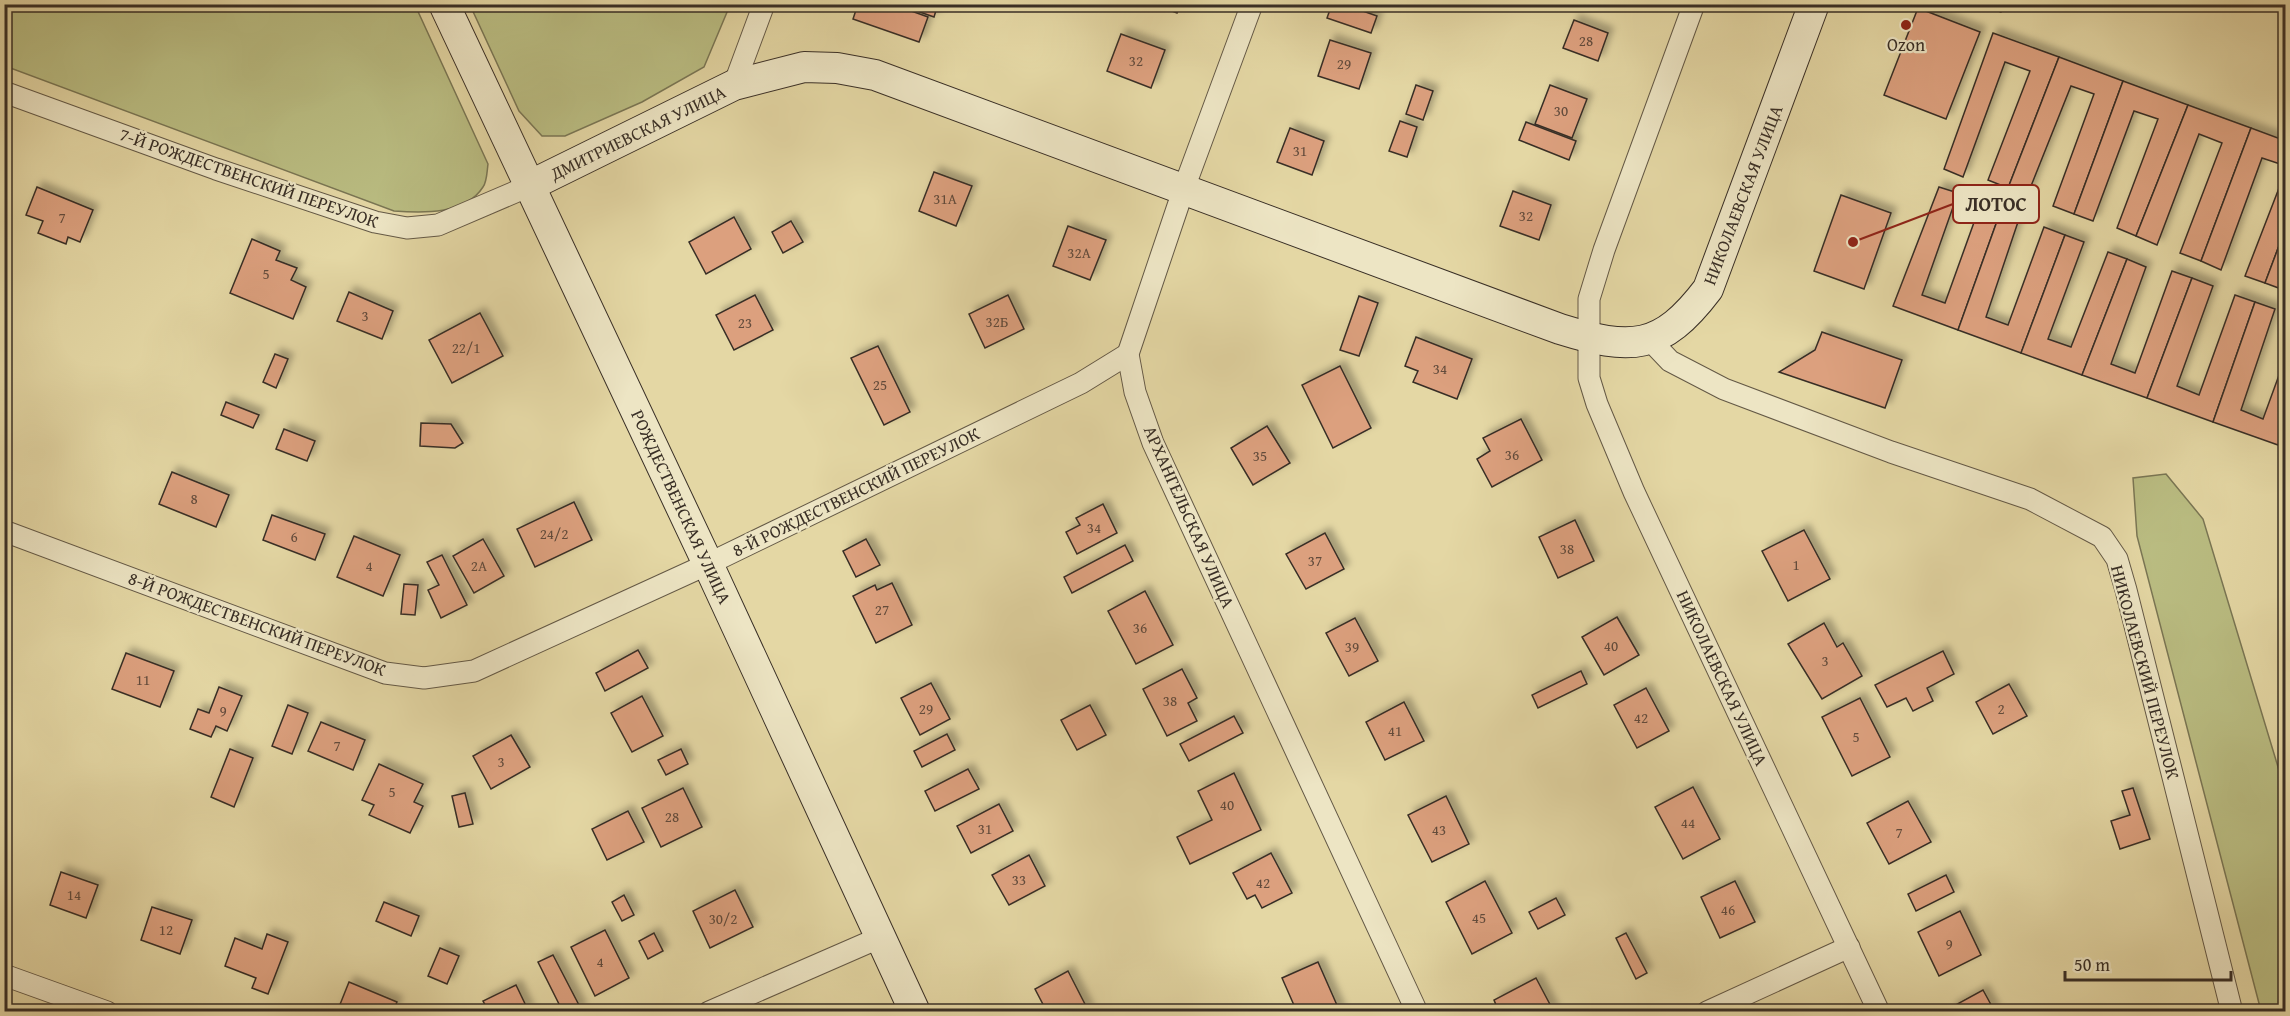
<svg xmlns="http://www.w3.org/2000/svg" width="2290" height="1016" font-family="'Gentium Book Plus',serif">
	<defs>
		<filter id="shadow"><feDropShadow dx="5.5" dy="-5.5" stdDeviation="3" flood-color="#0004"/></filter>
	</defs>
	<rect width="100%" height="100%" fill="#e4d7a4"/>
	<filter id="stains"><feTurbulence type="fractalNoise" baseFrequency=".00333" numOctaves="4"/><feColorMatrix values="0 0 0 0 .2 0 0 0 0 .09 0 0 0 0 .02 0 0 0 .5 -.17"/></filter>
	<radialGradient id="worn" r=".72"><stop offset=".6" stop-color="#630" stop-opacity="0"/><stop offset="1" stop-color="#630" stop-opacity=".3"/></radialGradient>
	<g fill="#babd82" stroke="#7a7654" stroke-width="1.5">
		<path d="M4 5H415L488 164C487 171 487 182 483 187 465 215 423 213 394 211L5 66Z"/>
		<path d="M470 5H730L704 67 642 102 565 136H542L519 111Z"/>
		<path d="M2166 474 2203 519 2285 790V1011H2261L2137 536 2133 478Z"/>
	</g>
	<g fill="#dca07e" stroke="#392f26" stroke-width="1.5" filter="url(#shadow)">
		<path d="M858 4H892L928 17 919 42 853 19Z"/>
		<path d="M897 4H938L934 17Z"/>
		<path d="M1155 4H1181L1177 13Z"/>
		<path d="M1332 4H1343L1377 16 1371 33 1327 18Z"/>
		<path d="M1918 8 1980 32 1946 119 1884 95Z"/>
		<path d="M1574 20 1608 33 1598 61 1563 48Z"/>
		<path d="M1993 33 2059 57 2008 188 1988 180 2030 71 2005 62 1963 177 1944 169Z"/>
		<path d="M1121 34 1165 50 1151 88 1107 71Z"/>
		<path d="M1330 40 1371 53 1359 89 1318 76Z"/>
		<path d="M2059 57 2123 81 2074 214 2053 206 2094 94 2071 86 2027 196 2008 188Z"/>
		<path d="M2123 81 2188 105 2136 236 2117 228 2158 119 2134 111 2093 221 2074 214Z"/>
		<path d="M1416 85 1433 91 1423 120 1406 114Z"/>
		<path d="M1550 85 1587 99 1572 138 1535 124Z"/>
		<path d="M2188 105 2251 128 2201 261 2180 253 2222 143 2199 134 2157 245 2136 236Z"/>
		<path d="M1400 121 1417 127 1407 157 1389 151Z"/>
		<path d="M1526 122 1576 141 1569 160 1519 140Z"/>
		<path d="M1290 128 1324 141 1312 175 1277 162Z"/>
		<path d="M2251 128 2286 141V166L2262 158 2221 270 2201 261Z"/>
		<path d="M2286 170V227L2265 283 2245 276Z"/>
		<path d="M934 172 972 186 956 226 919 211Z"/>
		<path d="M37 187 93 210 80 242 68 237 66 244 38 233 43 221 26 215Z"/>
		<path d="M1939 187 1958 193 1922 295 1945 303 1981 203 2001 210 1958 330 1893 306Z"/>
		<path d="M1513 191 1551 205 1539 240 1500 226Z"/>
		<path d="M1841 195 1891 213 1864 289 1814 271Z"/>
		<path d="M2001 210 2020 216 1986 317 2008 325 2044 227 2065 235 2021 353 1958 330Z"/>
		<path d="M734 217 751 249 706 274 689 242Z"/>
		<path d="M791 221 803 242 783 253 772 232Z"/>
		<path d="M1068 226 1106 240 1090 280 1053 266Z"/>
		<path d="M2286 227V287L2284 290 2265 283Z"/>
		<path d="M2065 235 2084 242 2048 339 2071 347 2108 252 2127 259 2082 375 2021 353Z"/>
		<path d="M252 239 280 251 276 260 297 268 291 280 306 287 293 319 230 293Z"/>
		<path d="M2127 259 2146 267 2111 364 2135 373 2172 271 2192 278 2147 398 2082 375Z"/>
		<path d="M2192 278 2213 286 2177 386 2199 395 2235 295 2255 302 2213 422 2147 398Z"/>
		<path d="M349 292 393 311 382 339 337 321Z"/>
		<path d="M755 295 773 330 734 350 716 315Z"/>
		<path d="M1008 295 1024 329 985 348 969 314Z"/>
		<path d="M1359 296 1378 303 1359 356 1340 350Z"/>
		<path d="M2255 302 2275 309 2241 410 2263 419 2286 356V424L2278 445 2213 422Z"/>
		<path d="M480 313 503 356 452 383 429 340Z"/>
		<path d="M1822 332 1902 360 1885 408 1779 372 1815 350Z"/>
		<path d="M1416 337 1472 359 1457 399 1413 382 1418 371 1405 366Z"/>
		<path d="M878 346 910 412 884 425 851 358Z"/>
		<path d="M275 354 288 359 276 388 263 382Z"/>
		<path d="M1340 366 1371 428 1333 448 1302 385Z"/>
		<path d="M226 402 259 415 253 428 221 415Z"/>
		<path d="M1521 419 1542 460 1492 487 1477 459 1490 451 1483 438Z"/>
		<path d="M421 423 451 424 463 443 455 448 420 446Z"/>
		<path d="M1267 426 1290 463 1253 485 1231 448Z"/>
		<path d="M284 429 315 441 307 461 276 449Z"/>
		<path d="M172 472 229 495 216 527 159 504Z"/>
		<path d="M574 502 592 540 535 567 517 529Z"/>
		<path d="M1103 504 1117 533 1077 554 1066 532 1080 525 1076 518Z"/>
		<path d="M272 515 325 534 315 560 263 540Z"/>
		<path d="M1575 520 1594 561 1558 578 1539 537Z"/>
		<path d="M1804 530 1830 579 1788 601 1762 551Z"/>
		<path d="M1325 533 1344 569 1306 589 1286 554Z"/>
		<path d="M354 536 400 555 383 596 337 577Z"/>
		<path d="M483 539 504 576 474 593 453 556Z"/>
		<path d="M866 539 880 565 856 577 843 551Z"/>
		<path d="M1125 545 1133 561 1072 593 1064 577Z"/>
		<path d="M442 555 467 605 441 618 428 590 439 585 427 562Z"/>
		<path d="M892 583 912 625 876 643 853 596 875 585 877 590Z"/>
		<path d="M404 584 418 585 415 615 401 614Z"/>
		<path d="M1145 591 1173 645 1136 664 1108 611Z"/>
		<path d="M1617 617 1639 655 1604 675 1582 637Z"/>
		<path d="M1355 618 1378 661 1349 676 1326 633Z"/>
		<path d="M1824 623 1837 647 1843 643 1862 676 1822 699 1788 644Z"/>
		<path d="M638 650 648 668 605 691 596 673Z"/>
		<path d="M1943 651 1954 674 1927 688 1933 701 1913 711 1906 698 1887 707 1875 685Z"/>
		<path d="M126 653 174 671 160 707 112 689Z"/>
		<path d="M1182 669 1197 698 1188 703 1197 721 1167 736 1143 689Z"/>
		<path d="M1581 671 1587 684 1538 708 1532 695Z"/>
		<path d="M931 683 950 719 920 735 901 698Z"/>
		<path d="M2009 684 2027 716 1993 734 1976 702Z"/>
		<path d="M219 687 242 696 227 731 216 726 211 737 190 729 198 709 209 713Z"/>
		<path d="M1646 688 1669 731 1637 748 1614 705Z"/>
		<path d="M642 696 663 736 632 752 611 713Z"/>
		<path d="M1860 698 1890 757 1852 776 1822 717Z"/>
		<path d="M1404 702 1424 741 1385 760 1366 722Z"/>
		<path d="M288 705 308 713 292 754 272 746Z"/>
		<path d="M1090 705 1106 735 1077 750 1061 720Z"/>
		<path d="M1234 716 1243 733 1189 761 1180 744Z"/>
		<path d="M321 722 365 740 353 770 308 751Z"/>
		<path d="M947 734 955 750 922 767 914 751Z"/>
		<path d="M511 735 530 767 491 789 473 756Z"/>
		<path d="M230 749 253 758 234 807 211 797Z"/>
		<path d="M681 749 688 764 666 775 658 760Z"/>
		<path d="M379 764 423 784 414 802 423 806 410 833 369 815 374 805 362 800Z"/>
		<path d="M968 769 979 789 935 811 925 791Z"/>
		<path d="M1234 773 1261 830 1190 864 1177 837 1212 820 1198 791Z"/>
		<path d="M1693 787 1720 839 1683 859 1655 807Z"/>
		<path d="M683 788 702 827 661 847 642 808Z"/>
		<path d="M2133 788 2150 839 2120 849 2111 821 2130 815 2122 791Z"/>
		<path d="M465 793 473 824 459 827 452 796Z"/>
		<path d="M1446 796 1469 844 1432 862 1408 815Z"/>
		<path d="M1908 801 1931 842 1889 864 1867 823Z"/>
		<path d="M999 804 1013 831 971 853 957 826Z"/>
		<path d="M628 811 644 842 607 860 592 829Z"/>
		<path d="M1271 853 1292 893 1262 908 1255 895 1247 899 1233 873Z"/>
		<path d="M1029 855 1045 886 1009 905 992 875Z"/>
		<path d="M61 872 98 885 86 918 50 905Z"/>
		<path d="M1946 875 1954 892 1916 911 1908 894Z"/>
		<path d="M1485 881 1512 933 1472 954 1446 902Z"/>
		<path d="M1735 881 1755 922 1720 938 1701 897Z"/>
		<path d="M735 890 753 927 710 948 693 911Z"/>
		<path d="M624 895 634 915 622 921 612 902Z"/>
		<path d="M1556 898 1565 915 1538 929 1529 912Z"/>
		<path d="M384 902 419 916 411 936 376 921Z"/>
		<path d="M152 907 192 920 180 954 141 940Z"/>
		<path d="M1960 911 1981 955 1939 976 1918 932Z"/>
		<path d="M605 930 629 978 595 996 571 947Z"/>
		<path d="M654 933 663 951 648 959 639 941Z"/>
		<path d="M1626 933 1647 973 1636 979 1616 938Z"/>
		<path d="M267 934 288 942 268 994 252 988 256 978 225 966 235 938 262 949Z"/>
		<path d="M440 948 459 956 447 984 428 976Z"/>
		<path d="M553 955 581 1009 576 1012H563L538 962Z"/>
		<path d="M1318 962 1340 1012H1297L1282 978Z"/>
		<path d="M1068 971 1089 1012H1047L1035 989Z"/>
		<path d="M1536 978 1554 1012H1499L1494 1000Z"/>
		<path d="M349 982 397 1002 393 1012H337Z"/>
		<path d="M516 985 529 1012H489L483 1001Z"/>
		<path d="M1983 990 1995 1012H1952L1950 1008Z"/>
	</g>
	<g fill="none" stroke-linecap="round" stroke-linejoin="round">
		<g stroke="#645946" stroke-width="23">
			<g id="street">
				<path d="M1252 4 1184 188 1128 354 1135 392 1153 443 1417 1012"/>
				<path d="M1694 4 1604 250 1589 299V378L1597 404 1634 492 1879 1012"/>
				<path d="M734 85 764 4"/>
				<path d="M4 92 216 169 375 222 407 228 438 225 529 186"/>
				<path d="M1650 340 1670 361 1724 389 1891 452 2030 499 2102 537 2117 559 2126 590 2232 1012"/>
				<path d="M4 531 385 673 424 678 474 671 708 564 1081 383 1128 354"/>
				<path d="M4 975 107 1012"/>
				<path d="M709 1012 881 937"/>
				<path d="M1707 1012 1849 947"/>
			</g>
		</g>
		<g stroke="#392f26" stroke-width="32">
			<g id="secondary">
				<path d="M444 4 708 564 915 1012"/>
				<path d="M529 186 734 85 804 67 837 68 875 75 1560 329C1631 351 1661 351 1708 289L1814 4"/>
			</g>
		</g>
		<use href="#street" stroke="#ede5c4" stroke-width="21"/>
		<use href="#secondary" stroke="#ede5c4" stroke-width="30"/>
		<path stroke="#392f26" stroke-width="1.5" d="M1980 4 2001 12"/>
	</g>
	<circle fill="#8f2418" stroke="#ede5c4" stroke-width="2" cx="1906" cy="25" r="6"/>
	<g text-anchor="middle" stroke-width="4.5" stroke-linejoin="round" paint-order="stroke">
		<g font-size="15" fill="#624b3c">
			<text x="1586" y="46">28</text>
			<text x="1136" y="66">32</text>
			<text x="1344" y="69">29</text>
			<text x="1561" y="116">30</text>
			<text x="1300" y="156">31</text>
			<text x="945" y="204">31А</text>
			<text x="1526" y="221">32</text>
			<text x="62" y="223">7</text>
			<text x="1079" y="258">32А</text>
			<text x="266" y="279">5</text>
			<text x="365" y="321">3</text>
			<text x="997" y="327">32Б</text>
			<text x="745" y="328">23</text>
			<text x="466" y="353">22/1</text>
			<text x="1440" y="374">34</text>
			<text x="880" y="390">25</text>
			<text x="1512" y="460">36</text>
			<text x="1260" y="461">35</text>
			<text x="194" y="504">8</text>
			<text x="1094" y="533">34</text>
			<text x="554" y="539">24/2</text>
			<text x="294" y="542">6</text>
			<text x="1567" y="554">38</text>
			<text x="1315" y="566">37</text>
			<text x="1796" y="570">1</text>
			<text x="369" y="571">4</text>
			<text x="479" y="571">2А</text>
			<text x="882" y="615">27</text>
			<text x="1140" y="633">36</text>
			<text x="1611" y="651">40</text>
			<text x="1352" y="652">39</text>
			<text x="1825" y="666">3</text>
			<text x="143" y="685">11</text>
			<text x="1170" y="706">38</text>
			<text x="926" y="714">29</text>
			<text x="2001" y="714">2</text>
			<text x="223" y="716">9</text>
			<text x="1641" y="723">42</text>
			<text x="1395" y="736">41</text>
			<text x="1856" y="742">5</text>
			<text x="337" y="751">7</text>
			<text x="501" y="767">3</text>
			<text x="392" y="797">5</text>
			<text x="1227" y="810">40</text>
			<text x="672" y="822">28</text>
			<text x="1688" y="828">44</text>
			<text x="985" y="834">31</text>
			<text x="1439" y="835">43</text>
			<text x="1899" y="838">7</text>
			<text x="1019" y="885">33</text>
			<text x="1263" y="888">42</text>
			<text x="74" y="900">14</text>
			<text x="1728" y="915">46</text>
			<text x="1479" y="923">45</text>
			<text x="723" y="924">30/2</text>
			<text x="166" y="935">12</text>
			<text x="1949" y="949">9</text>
			<text x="600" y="967">4</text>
		</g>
		<g font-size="18" fill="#392f26" stroke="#ede5c4">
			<text x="1906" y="51">Ozon</text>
		</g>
		<g font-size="18" fill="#392f26" stroke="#ede5c4">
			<text transform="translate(638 133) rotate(-26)" y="6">ДМИТРИЕВСКАЯ УЛИЦА</text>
			<text transform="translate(249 178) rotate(19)" y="6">7-Й РОЖДЕСТВЕНСКИЙ ПЕРЕУЛОК</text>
			<text transform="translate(1743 195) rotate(-69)" y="6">НИКОЛАЕВСКАЯ УЛИЦА</text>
			<text transform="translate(856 492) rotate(-26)" y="6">8-Й РОЖДЕСТВЕНСКИЙ ПЕРЕУЛОК</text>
			<text transform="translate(681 507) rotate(65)" y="6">РОЖДЕСТВЕНСКАЯ УЛИЦА</text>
			<text transform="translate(1189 517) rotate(66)" y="6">АРХАНГЕЛЬСКАЯ УЛИЦА</text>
			<text transform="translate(257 624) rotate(20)" y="6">8-Й РОЖДЕСТВЕНСКИЙ ПЕРЕУЛОК</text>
			<text transform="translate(2145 672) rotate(75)" y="6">НИКОЛАЕВСКИЙ ПЕРЕУЛОК</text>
			<text transform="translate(1722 678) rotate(65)" y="6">НИКОЛАЕВСКАЯ УЛИЦА</text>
		</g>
	</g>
	<path fill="none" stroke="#8f2418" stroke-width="2" d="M1853 242L1953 204"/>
	<circle fill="#8f2418" stroke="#ede5c4" stroke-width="2" cx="1853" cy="242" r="6"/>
	<rect fill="#ede5c4" stroke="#8f2418" stroke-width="2" x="1953" y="185" width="86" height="38" rx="6"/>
	<g font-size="20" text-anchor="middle" font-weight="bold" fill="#392f26">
		<text x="1996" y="211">ЛОТОС</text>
	</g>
	<rect width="2290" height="1016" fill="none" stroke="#e4d7a4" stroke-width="24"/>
	<rect x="6" y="6" width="2278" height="1004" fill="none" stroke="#392f26" stroke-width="3"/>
	<rect x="12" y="12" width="2266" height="992" fill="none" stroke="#392f26" stroke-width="1.5"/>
	<path d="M2065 971v9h166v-9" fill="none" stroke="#392f26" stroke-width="3"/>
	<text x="2074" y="971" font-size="18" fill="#392f26" stroke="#ede5c4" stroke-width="4.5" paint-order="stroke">50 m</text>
	<rect width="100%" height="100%" filter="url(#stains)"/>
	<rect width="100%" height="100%" fill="url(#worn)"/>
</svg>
